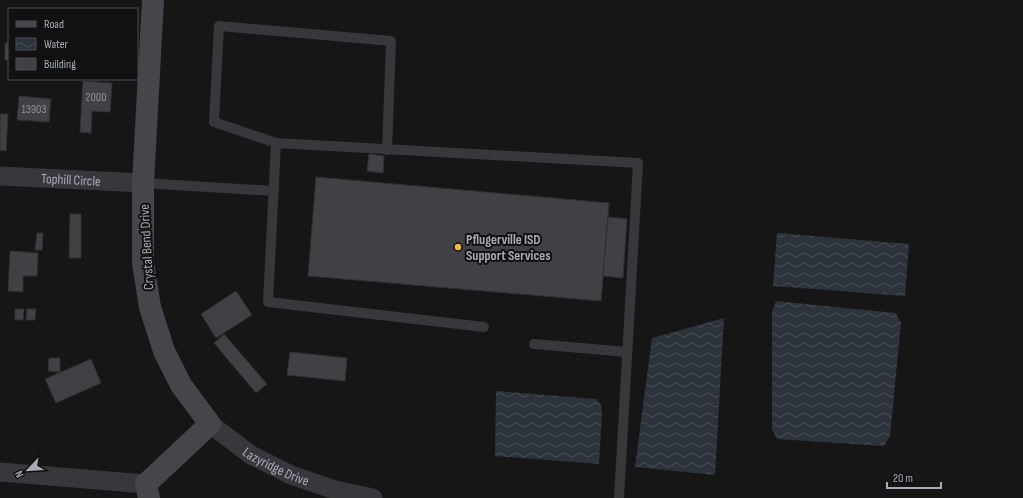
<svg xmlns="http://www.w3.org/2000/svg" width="1023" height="498" font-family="'Sofia Sans Condensed',sans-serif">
	<defs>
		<pattern id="water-waves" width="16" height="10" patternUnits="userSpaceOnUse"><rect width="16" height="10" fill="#2c333b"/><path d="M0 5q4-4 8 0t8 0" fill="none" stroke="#484e55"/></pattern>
	</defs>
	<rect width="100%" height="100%" fill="#161617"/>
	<g fill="url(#water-waves)">
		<path d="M777 233 909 244 905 296 773 286Z"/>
		<path d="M776 301 896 313 901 323 890 436 884 446 777 439 772 429V312Z"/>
		<path d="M724 318 715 475 635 467 652 338Z"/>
		<path d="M496 391 596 399 601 405 602 412 599 464 495 456Z"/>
	</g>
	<g fill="#404144" stroke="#303033">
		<rect x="5" y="43" width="4" height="17"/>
		<path d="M83 81 112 83 110 112 92 111 91 133 80 132Z"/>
		<path d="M19 96 51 99 49 122 17 120Z"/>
		<path d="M0 114H8L6 151 0 150Z"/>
		<path d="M369 154 384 156 383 173 367 171Z"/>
		<path d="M316 177 609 203 601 301 308 276Z"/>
		<path d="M70 214H81V258H69Z"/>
		<path d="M608 217 627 219 623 278 603 276Z"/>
		<path d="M37 233H43L42 250H35Z"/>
		<path d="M10 251 38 253 37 276H23V292L8 291Z"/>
		<path d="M236 291 252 315 216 338 201 314Z"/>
		<path d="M15 309H24L23 320H15Z"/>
		<path d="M27 309H36L35 320H26Z"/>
		<path d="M224 334 267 384 256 393 214 343Z"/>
		<path d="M290 352 347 358 345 381 287 375Z"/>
		<path d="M49 358H60V372L48 371Z"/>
		<path d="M91 359 101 383 56 403 45 379Z"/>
	</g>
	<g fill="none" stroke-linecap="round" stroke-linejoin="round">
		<g stroke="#37373c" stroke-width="10">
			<path d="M276 143 214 122 219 26 391 41 387 150"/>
			<path d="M143 183 274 191"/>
			<path d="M484 327 268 302 276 143 638 163 619 498"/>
			<path d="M534 344 627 352"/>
		</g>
		<g stroke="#37373c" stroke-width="19">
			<path id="s1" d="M0 176 143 183"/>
			<path id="s2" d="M210 424 251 455 291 475 335 490 373 498"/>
			<path d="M0 472 146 484"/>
		</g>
		<path stroke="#45464c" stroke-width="22" d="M149 498 146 484 210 424 181 385 164 351 150 307 143 263V183L153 0"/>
	</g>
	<circle fill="#eebb37" stroke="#111112" stroke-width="1.5" cx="458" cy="247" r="4"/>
	<g text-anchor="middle" stroke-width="4" stroke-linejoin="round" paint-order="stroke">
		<g font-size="12" fill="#8e919a">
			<text x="96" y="101">2000</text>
			<text x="34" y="113">13903</text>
		</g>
		<g font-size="14" fill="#a8acb7" stroke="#111112">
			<text dy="5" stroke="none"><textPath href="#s1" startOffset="71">Tophill Circle</textPath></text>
			<text transform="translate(146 247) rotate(-93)" y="5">Crystal Bend Drive</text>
			<text dy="5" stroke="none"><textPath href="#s2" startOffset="79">Lazyridge Drive</textPath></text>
		</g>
		<g font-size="14" font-weight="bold" fill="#a8acb7" stroke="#111112" text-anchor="start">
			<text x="466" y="244">Pflugerville ISD<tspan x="466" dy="16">Support Services</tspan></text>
		</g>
	</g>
	<rect x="8" y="8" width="130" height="72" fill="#111112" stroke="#4d4f54"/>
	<rect x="16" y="21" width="20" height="6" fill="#45464c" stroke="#4d4f54"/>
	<text x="44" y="28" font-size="12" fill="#a8acb7">Road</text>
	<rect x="16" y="38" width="20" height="12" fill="url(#water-waves)" stroke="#4d4f54"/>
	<text x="44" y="48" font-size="12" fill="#a8acb7">Water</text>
	<rect x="16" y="58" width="20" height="12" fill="#404144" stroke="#4d4f54"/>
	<text x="44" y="68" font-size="12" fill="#a8acb7">Building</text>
	<g transform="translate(28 470) rotate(245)" stroke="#111112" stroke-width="3" paint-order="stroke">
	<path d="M0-3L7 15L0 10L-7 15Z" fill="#a8acb7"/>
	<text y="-6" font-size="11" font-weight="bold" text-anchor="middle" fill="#a8acb7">N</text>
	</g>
	<path d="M887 482v6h54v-6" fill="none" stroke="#a8acb7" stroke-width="2"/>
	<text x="893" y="482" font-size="12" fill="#a8acb7" stroke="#111112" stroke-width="3" paint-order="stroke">20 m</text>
</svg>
